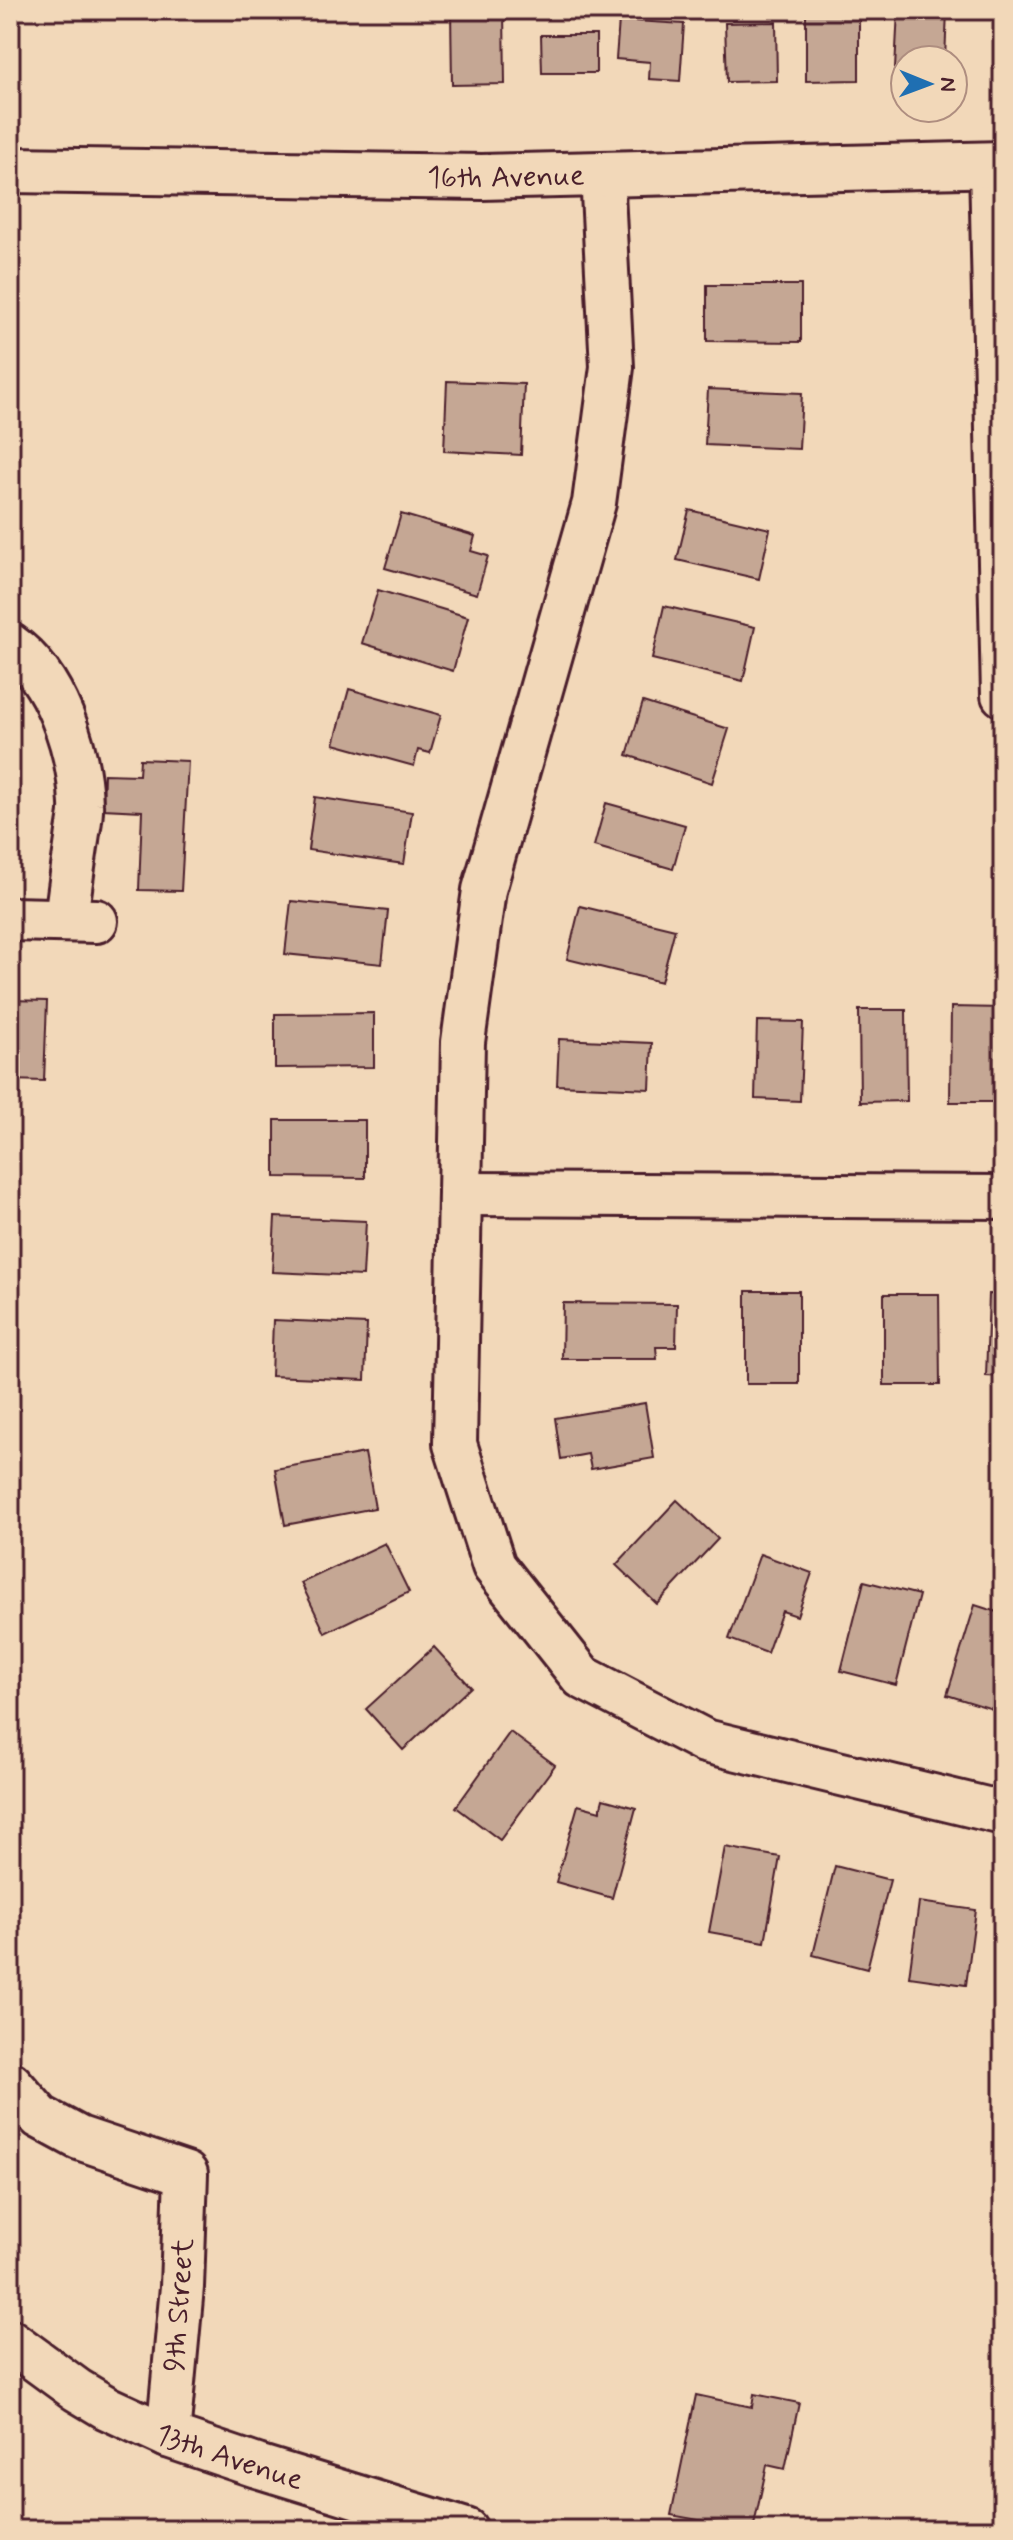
<svg xmlns="http://www.w3.org/2000/svg" width="1013" height="2540" font-family="Mynerve,sans-serif">
	<rect width="100%" height="100%" fill="#f2d8b9"/>
	<filter id="ink" filterUnits="userSpaceOnUse"><feTurbulence type="fractalNoise" baseFrequency=".0125" numOctaves="2"/><feDisplacementMap in="SourceGraphic" scale="16" xChannelSelector="R" yChannelSelector="G"/><feConvolveMatrix kernelMatrix="1 2 1 2 8 2 1 2 1" color-interpolation-filters="sRGB"/></filter>
	<g filter="url(#ink)">
		<g fill="#c5a794" stroke="#4a1f2b" stroke-width="2">
			<path d="M451 10H504L505 84 452 85Z"/>
			<path d="M806 10H859V80L806 81Z"/>
			<path d="M898 10H947L945 60H905V69H895Z"/>
			<path d="M619 20 684 24 680 81 649 79 650 62 616 59Z"/>
			<path d="M776 22 777 81 727 82 725 23Z"/>
			<path d="M541 35H596V73H542Z"/>
			<path d="M707 285H801V342L707 341Z"/>
			<path d="M447 381 524 384 521 455 444 451Z"/>
			<path d="M708 389 802 393 799 449 705 445Z"/>
			<path d="M689 510 770 529 759 579 677 560Z"/>
			<path d="M401 514 475 536 471 551 488 556 477 594 385 568Z"/>
			<path d="M378 590 468 617 453 671 362 643Z"/>
			<path d="M664 606 755 627 743 681 652 659Z"/>
			<path d="M349 689 441 715 430 753 418 750 414 766 334 744Z"/>
			<path d="M643 702 729 729 712 783 627 755Z"/>
			<path d="M140 759 188 761 181 891 139 890 142 811 103 809 104 774 139 775Z"/>
			<path d="M315 797 412 812 404 864 308 850Z"/>
			<path d="M606 803 685 825 673 869 594 846Z"/>
			<path d="M291 901 388 911 382 964 285 954Z"/>
			<path d="M580 906 675 929 661 982 567 959Z"/>
			<path d="M10 1000 47 1001 44 1081 10 1080Z"/>
			<path d="M951 1007 1003 1008V1102H950Z"/>
			<path d="M859 1010H906L907 1101 860 1102Z"/>
			<path d="M374 1013V1067L275 1068V1014Z"/>
			<path d="M757 1021 803 1022 800 1101 755 1099Z"/>
			<path d="M559 1039 652 1043 650 1089 557 1085Z"/>
			<path d="M275 1120H365V1178L275 1177Z"/>
			<path d="M275 1217 366 1221 363 1276 272 1272Z"/>
			<rect x="746" y="1291" width="53" height="93"/>
			<path d="M884 1294H939L940 1385H884Z"/>
			<path d="M989 1294 1003 1295V1377L986 1376Z"/>
			<path d="M563 1303 677 1304 676 1347H656L657 1359H562Z"/>
			<path d="M273 1320 367 1324 365 1380 271 1376Z"/>
			<path d="M645 1403 654 1458 591 1469 588 1454 561 1459 555 1418Z"/>
			<path d="M365 1453 375 1508 285 1525 275 1469Z"/>
			<path d="M677 1500 718 1539 657 1604 616 1565Z"/>
			<path d="M385 1543 409 1592 325 1633 301 1583Z"/>
			<path d="M760 1554 812 1573 797 1616 782 1611 767 1653 729 1639Z"/>
			<path d="M864 1581 919 1595 896 1685 841 1671Z"/>
			<path d="M975 1605 1003 1614 1002 1712 947 1695Z"/>
			<path d="M434 1647 471 1687 403 1750 366 1709Z"/>
			<path d="M510 1732 555 1765 500 1840 456 1807Z"/>
			<path d="M603 1799 636 1808 612 1898 556 1882 578 1805 600 1811Z"/>
			<path d="M725 1847 780 1857 765 1942 709 1932Z"/>
			<path d="M835 1866 890 1880 867 1969 813 1955Z"/>
			<path d="M919 1902 976 1910 966 1985 909 1977Z"/>
			<path d="M754 2394 799 2403 785 2469 767 2465 753 2530 671 2515 696 2395 752 2407Z"/>
		</g>
		<g fill="none" stroke-linecap="round" stroke-linejoin="round">
			<g stroke="#4a1f2b" stroke-width="48">
				<g id="street">
					<path d="M991 165 1003 695"/>
					<path d="M602 174 612 367 594 503 484 890 463 1042 455 1444 494 1566 582 1677 705 1741 1003 1813"/>
					<path d="M10 645C56 677 79 750 81 804 82 816 78 829 77 840 73 867 69 893 66 920"/>
					<path d="M10 919 96 921"/>
					<path d="M460 1194 1003 1197"/>
					<path d="M10 2083 40 2117 79 2138 186 2174 182 2287 168 2436"/>
					<path id="s1" d="M10 2341 77 2390 107 2408 168 2436 257 2466 466 2530"/>
				</g>
			</g>
			<g stroke="#4a1f2b" stroke-width="50">
				<g id="secondary">
					<path id="s2" d="M10 170 482 177 1003 164"/>
				</g>
			</g>
			<use href="#street" stroke="#f2d8b9" stroke-width="42"/>
			<use href="#secondary" stroke="#f2d8b9" stroke-width="44"/>
		</g>
	</g>
	<g text-anchor="middle" stroke-width="7" stroke-linejoin="round" paint-order="stroke">
		<g font-size="30" fill="#4a1f2b" stroke="#f2d8b9">
			<text dy="10" stroke="none"><textPath href="#s2" startOffset="496">16th Avenue</textPath></text>
			<text transform="translate(178 2305) rotate(-86)" y="10">9th Street</text>
			<text dy="10" stroke="none"><textPath href="#s1" startOffset="250">13th Avenue</textPath></text>
		</g>
	</g>
	<rect width="1013" height="2540" fill="none" stroke="#f2d8b9" stroke-width="40"/>
	<rect x="20" y="20" width="973" height="2500" fill="none" stroke="#4a1f2b" stroke-width="3" filter="url(#ink)"/>
	<g transform="translate(929 84) rotate(91)"><circle r="38" fill="#f2d8b9" stroke="#af8e80" stroke-width="2"/>
	<path d="M0-6L14 30L0 20L-14 30Z" fill="#1f6fb2"/>
	<text y="-12" font-size="22" font-weight="bold" text-anchor="middle" fill="#4a1f2b">N</text>
	</g>
</svg>
